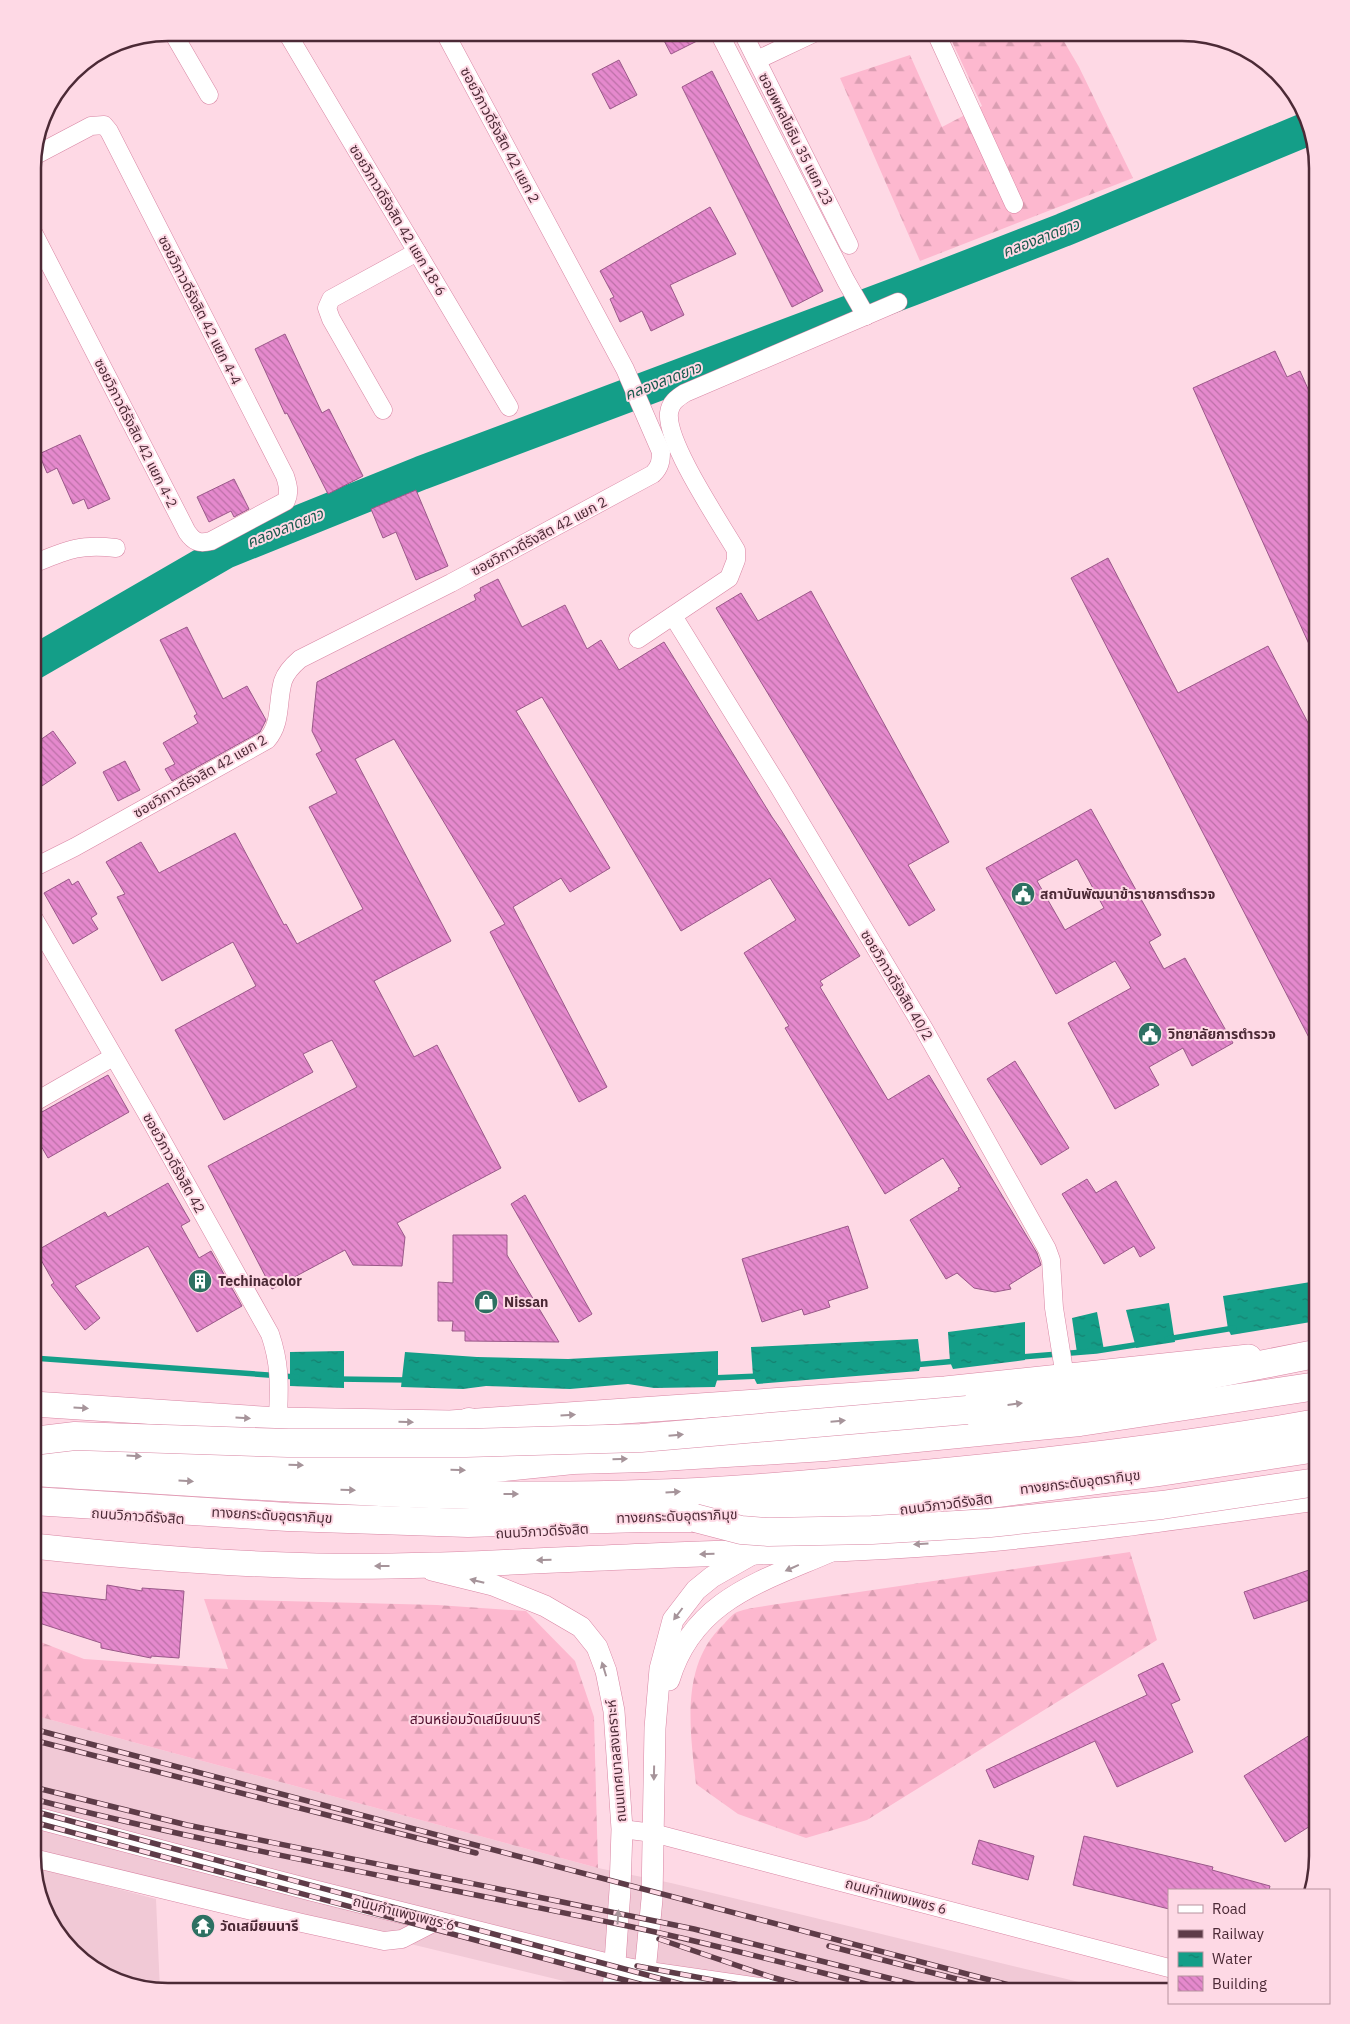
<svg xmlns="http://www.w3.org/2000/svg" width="1350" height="2024" font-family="'IBM Plex Sans','Noto Sans Thai',sans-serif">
	<defs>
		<pattern id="forest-firs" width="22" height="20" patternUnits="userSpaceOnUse" patternTransform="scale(1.25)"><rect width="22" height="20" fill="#fdb8cf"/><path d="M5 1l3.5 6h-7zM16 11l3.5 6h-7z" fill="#da9eb2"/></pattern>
		<pattern id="water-ripples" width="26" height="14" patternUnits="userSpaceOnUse" patternTransform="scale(1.25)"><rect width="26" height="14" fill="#149e88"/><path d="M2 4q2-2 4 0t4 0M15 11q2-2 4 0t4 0" fill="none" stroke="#158170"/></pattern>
		<pattern id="building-back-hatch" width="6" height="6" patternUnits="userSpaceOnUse" patternTransform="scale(1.25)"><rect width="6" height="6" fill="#e589cd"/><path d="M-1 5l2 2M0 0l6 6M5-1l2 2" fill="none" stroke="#bc70a7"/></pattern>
	</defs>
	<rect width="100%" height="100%" fill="#fed9e5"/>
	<g fill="#f1c9d6">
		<path d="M33 1715 598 1868 671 1883 1116 1991H605L33 1853Z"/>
		<path d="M35 1867 156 1899 160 1991 100 1973 51 1923Z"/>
	</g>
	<g fill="url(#forest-firs)">
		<path d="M948 33H1059L1079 67 1133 178 920 261 840 78 910 55 942 127 982 106Z"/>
		<path d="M1130 1552 1157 1640 867 1820 806 1838 738 1814 696 1784C690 1731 680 1665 723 1625 727 1621 732 1614 737 1612 747 1608 760 1607 771 1605Z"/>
		<path d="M204 1599 437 1605 526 1611 575 1661 594 1717 598 1868 33 1715V1639L84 1659 228 1669Z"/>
	</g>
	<g fill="url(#water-ripples)">
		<path d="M1317 1281V1321L1231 1335 1228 1329 1223 1296Z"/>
		<path d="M1169 1303 1175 1342 1136 1348 1126 1310Z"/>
		<path d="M1097 1312 1104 1350 1077 1353 1072 1318Z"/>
		<path d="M1025 1322V1360L953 1369 950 1362 948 1332Z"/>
		<path d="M918 1339 921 1364 919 1371 757 1384 753 1376 751 1347Z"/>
		<path d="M344 1351V1388L290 1386V1352Z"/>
		<path d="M718 1351V1377L715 1387 654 1388 628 1384 570 1389 486 1386 463 1389 401 1387 405 1352 477 1357 568 1359Z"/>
	</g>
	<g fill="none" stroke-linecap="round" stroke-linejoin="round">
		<g stroke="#149e88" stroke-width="5.5">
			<path d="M1167 1339 1234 1328"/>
			<path d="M1021 1357 1096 1351 1141 1344"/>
			<path d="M33 1358 297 1377"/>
			<path d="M913 1365 957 1361"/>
			<path d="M711 1378 760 1376"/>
			<path d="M336 1379 410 1380"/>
		</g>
		<path stroke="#149e88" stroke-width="34" d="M33 663 225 552 421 473 911 289 1063 230 1307 129"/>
	</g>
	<g fill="url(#building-back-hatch)" stroke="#9a5889" fill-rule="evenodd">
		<path d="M660 33H708L709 35 671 54Z"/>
		<path d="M619 60 637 95 610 109 592 74Z"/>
		<path d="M712 71 823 291 792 307 682 87Z"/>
		<path d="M710 207 736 254 670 285 684 315 651 331 642 311 620 322 610 299 614 297 600 271Z"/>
		<path d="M285 334 322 413 329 409 363 476 328 494 287 413 285 414 255 349Z"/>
		<path d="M1275 351 1287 377 1300 371 1318 411V664L1193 388Z"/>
		<path d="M80 435 110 499 88 509 84 499 73 504 57 468 47 473 39 454Z"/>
		<path d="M234 479 249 509 234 517 231 511 209 522 197 497Z"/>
		<path d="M416 490 448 566 416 580 396 532 383 538 371 509Z"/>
		<path d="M1108 558 1178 693 1268 646 1318 742V1055L1071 578Z"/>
		<path d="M498 579 522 627 565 605 587 649 601 640 619 670 664 642 772 817 781 830 860 956 820 981 823 985 820 987 888 1100 929 1075 1037 1253 1041 1265 1009 1285 1011 1289 995 1292 974 1288 957 1273 946 1279 910 1220 959 1190 958 1188 961 1187 943 1158 885 1194 785 1028 789 1026 744 953 796 920 770 878 681 931 542 697 516 711 610 868 570 892 561 878 513 907 607 1087 579 1102 490 932 505 924 394 739 355 759 451 941 374 981 414 1057 437 1045 501 1168 397 1223 405 1237 402 1266 353 1265 345 1250 272 1289 208 1166 357 1087 332 1040 303 1054 313 1072 224 1120 175 1030 256 986 233 942 162 981 117 897 125 894 106 862 141 842 159 873 235 833 284 925 286 924 297 944 363 909 309 807 337 793 316 754 322 751 312 731 317 682 476 600 474 595 481 591 480 588Z"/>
		<path d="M811 591 949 842 908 865 935 910 909 926 716 608 741 593 758 621Z"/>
		<path d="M187 627 223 699 247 686 266 720 260 732 172 781 165 769 175 764 163 743 198 723 194 716 197 714 160 640Z"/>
		<path d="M53 731 76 763 33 792V745Z"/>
		<path d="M125 761 140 790 118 801 103 772Z"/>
		<path d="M1091 809 1161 935 1149 942 1164 969 1185 958 1233 1043 1192 1066 1183 1048 1149 1067 1159 1085 1115 1109 1068 1023 1131 988 1115 961 1056 994 986 868ZM1077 859 1104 908 1065 930 1037 881Z"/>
		<path d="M69 879 72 885 78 881 97 914 91 918 98 929 73 944 44 893Z"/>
		<path d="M1015 1061 1069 1148 1041 1165 987 1079Z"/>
		<path d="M108 1075 129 1112 48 1158 33 1132V1117Z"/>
		<path d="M1087 1179 1096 1193 1116 1181 1155 1248 1140 1257 1134 1246 1104 1264 1062 1194Z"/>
		<path d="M168 1183 190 1221 181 1226 199 1258 211 1251 242 1306 197 1332 148 1246 75 1286 100 1318 85 1330 51 1285 54 1283 36 1251 105 1212 108 1217Z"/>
		<path d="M525 1195 592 1314 579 1322 511 1204Z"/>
		<path d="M848 1226 868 1288 828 1301 830 1307 804 1315 802 1309 762 1322 742 1259Z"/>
		<path d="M453 1235H507V1255L559 1342 465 1341V1331H452L453 1321H438V1282L453 1283Z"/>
		<path d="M1318 1567V1597L1254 1619 1244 1592Z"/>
		<path d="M107 1585 142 1591V1588L184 1591 179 1658 151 1656V1658L101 1648V1643L33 1621V1591L106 1600Z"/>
		<path d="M1163 1663 1180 1700 1171 1704 1193 1752 1117 1787 1095 1741 994 1788 986 1770 1147 1695 1138 1675Z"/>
		<path d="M1318 1730V1821L1285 1842 1244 1776Z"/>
		<path d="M1084 1836 1213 1867 1212 1870 1270 1886 1269 1890H1169V1909L1073 1885Z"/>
		<path d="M979 1840 1034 1856 1028 1880 972 1864Z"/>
	</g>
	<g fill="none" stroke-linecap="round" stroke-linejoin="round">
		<g stroke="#d885a3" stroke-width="19">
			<g id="minor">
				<path d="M173 33 209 95"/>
				<path d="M287 33 509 407"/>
				<path d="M719 33 846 281 866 316"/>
				<path d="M743 33 849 245"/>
				<path d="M936 33 1014 204"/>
				<path d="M757 60 814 33"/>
				<path d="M33 232 187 532C194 542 199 544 211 541L286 501C290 493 288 485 285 476L109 131 104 125 91 126 34 156"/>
				<path d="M383 410 331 319 327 308 331 299 417 252"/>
				<path d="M33 564C67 550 78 544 116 548"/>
				<path d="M673 616 779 787 924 1029 1047 1249 1051 1260 1054 1308 1065 1377"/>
				<path d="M638 639 729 578 736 560V550C719 521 666 443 669 413 670 403 677 398 685 393L898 302"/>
				<path d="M33 868 75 847 267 740C282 723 277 701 283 681 286 672 293 665 300 659L451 583 653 474C660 467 661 461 661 452L625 369 445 33"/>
				<path d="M33 917 146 1112 270 1334C281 1366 279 1388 278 1420"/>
				<path d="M33 1103 113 1057"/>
				<path d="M622 1829 653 1833 1169 1968"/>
				<path d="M33 1858 302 1923 384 1941 402 1939 437 1921"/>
			</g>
		</g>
		<g stroke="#d885a3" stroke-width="22">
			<g id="tertiary">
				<path d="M432 1570 493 1585 545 1606 581 1627 597 1647 606 1671 614 1711 622 1829 620 1890 613 1991"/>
				<path d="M669 1680C693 1600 760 1582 829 1552"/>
				<path d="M33 1817 311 1890 615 1966 645 1972 778 1991"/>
				<path d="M646 1991 645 1972 652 1899 655 1728 660 1669 673 1620 696 1590 712 1577 756 1552"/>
			</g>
		</g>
		<g stroke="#d885a3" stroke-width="26">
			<g id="secondary">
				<path d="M33 1404 278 1420 450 1423 945 1389 1249 1357"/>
				<path d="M33 1546C127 1556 222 1564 317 1566 420 1568 524 1561 627 1557 744 1552 861 1550 977 1540 1091 1530 1204 1513 1317 1498"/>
			</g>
		</g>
		<g stroke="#d885a3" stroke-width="29">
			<g id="trunk">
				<path d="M469 1422 524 1442"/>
				<path d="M33 1451 290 1464 467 1471 573 1460 645 1458 825 1447 1080 1422 1317 1386"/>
			</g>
		</g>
		<g stroke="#d885a3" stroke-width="29">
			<g id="motorway">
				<path d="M967 1410 1148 1387 1310 1355"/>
				<path d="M33 1472C235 1484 438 1501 641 1494 721 1492 801 1485 880 1478 1027 1465 1173 1449 1317 1423"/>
				<path d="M33 1501 288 1517 468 1523 643 1518H695L990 1494 1158 1472 1317 1448"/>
			</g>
		</g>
		<use href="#minor" stroke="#fff" stroke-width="18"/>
		<use href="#tertiary" stroke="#fff" stroke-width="21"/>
		<use href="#secondary" stroke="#fff" stroke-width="25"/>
		<use href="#trunk" stroke="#fff" stroke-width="28"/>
		<use href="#motorway" stroke="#fff" stroke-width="28"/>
		<g stroke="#5e3c48" stroke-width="5.5">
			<g id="rail">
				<path d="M33 1729 1032 1991"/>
				<path d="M33 1740 476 1853"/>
				<path d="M33 1787 187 1825 694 1929 940 1991"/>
				<path d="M33 1799C226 1848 423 1883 618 1924 711 1943 802 1968 894 1991"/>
				<path d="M33 1811 707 1991"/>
				<path d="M33 1822 666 1991"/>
				<path d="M659 1939 771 1977 821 1991"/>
				<path d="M829 1946 1003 1991"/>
				<path d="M637 1966 772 1991"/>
			</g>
		</g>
		<use href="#rail" stroke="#fed9e5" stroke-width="4" stroke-dasharray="11" stroke-linecap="butt"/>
		<g stroke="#d885a3" stroke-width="29" stroke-linecap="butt">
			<g id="motorway-bridge">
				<path d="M33 1441 75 1436 288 1443H466L641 1438 967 1410"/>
				<path d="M695 1518 741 1530 768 1532 872 1530 990 1523 1162 1505 1317 1482"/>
			</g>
		</g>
		<use href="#motorway-bridge" stroke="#fff" stroke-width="28"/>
	</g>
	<defs><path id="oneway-solid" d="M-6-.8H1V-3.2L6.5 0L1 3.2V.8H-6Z" transform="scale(1.25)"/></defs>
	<g fill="#a6949a">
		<use href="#oneway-solid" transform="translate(1015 1404) rotate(-7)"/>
		<use href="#oneway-solid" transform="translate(81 1408) rotate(4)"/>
		<use href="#oneway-solid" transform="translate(568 1415) rotate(-3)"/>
		<use href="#oneway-solid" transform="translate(243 1418) rotate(3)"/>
		<use href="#oneway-solid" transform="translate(838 1421) rotate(-5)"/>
		<use href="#oneway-solid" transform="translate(406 1422) rotate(1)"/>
		<use href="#oneway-solid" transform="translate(676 1435) rotate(-5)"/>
		<use href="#oneway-solid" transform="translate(134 1456) rotate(3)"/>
		<use href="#oneway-solid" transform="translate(620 1459) rotate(-2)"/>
		<use href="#oneway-solid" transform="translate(296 1465) rotate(2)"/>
		<use href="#oneway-solid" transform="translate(458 1470) rotate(2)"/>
		<use href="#oneway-solid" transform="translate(186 1481) rotate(3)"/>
		<use href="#oneway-solid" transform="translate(348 1490) rotate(2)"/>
		<use href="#oneway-solid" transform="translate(673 1492) rotate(-4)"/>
		<use href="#oneway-solid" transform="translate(511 1494)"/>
		<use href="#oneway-solid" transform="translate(921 1544) rotate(176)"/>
		<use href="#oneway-solid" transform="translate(707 1554) rotate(178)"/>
		<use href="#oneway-solid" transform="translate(544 1560) rotate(178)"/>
		<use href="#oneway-solid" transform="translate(382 1566) rotate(180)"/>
		<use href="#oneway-solid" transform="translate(792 1568) rotate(156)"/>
		<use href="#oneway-solid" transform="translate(477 1581) rotate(-166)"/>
		<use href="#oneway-solid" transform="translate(678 1614) rotate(127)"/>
		<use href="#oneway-solid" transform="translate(604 1669) rotate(-107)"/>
		<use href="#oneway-solid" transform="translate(654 1773) rotate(91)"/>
		<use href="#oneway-solid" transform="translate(618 1917) rotate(-86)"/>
	</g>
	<defs>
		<g id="civic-disc" transform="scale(1.25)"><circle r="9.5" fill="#2d7062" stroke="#fed9e5"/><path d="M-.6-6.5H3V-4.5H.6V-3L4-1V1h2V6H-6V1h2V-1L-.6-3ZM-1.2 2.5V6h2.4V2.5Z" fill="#fff"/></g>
		<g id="building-disc" transform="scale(1.25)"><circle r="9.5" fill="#2d7062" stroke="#fed9e5"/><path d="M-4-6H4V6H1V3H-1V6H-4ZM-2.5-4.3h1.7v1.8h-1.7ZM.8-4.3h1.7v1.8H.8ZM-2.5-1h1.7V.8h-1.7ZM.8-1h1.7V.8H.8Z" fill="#fff"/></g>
		<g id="shop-disc" transform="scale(1.25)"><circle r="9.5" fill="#2d7062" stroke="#fed9e5"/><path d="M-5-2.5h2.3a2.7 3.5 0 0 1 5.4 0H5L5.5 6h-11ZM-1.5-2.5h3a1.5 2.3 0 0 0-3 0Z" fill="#fff"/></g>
		<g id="temple-disc" transform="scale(1.25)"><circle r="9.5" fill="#2d7062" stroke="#fed9e5"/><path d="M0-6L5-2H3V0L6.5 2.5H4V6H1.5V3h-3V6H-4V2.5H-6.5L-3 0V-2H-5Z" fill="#fff"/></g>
	</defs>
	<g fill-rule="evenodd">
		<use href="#civic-disc" x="1023" y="894"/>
		<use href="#civic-disc" x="1150" y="1034"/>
		<use href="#building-disc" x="200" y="1281"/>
		<use href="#shop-disc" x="486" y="1302"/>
		<use href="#temple-disc" x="203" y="1926"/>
	</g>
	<g text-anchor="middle" stroke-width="4" stroke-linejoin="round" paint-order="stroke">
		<g font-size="14" fill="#4c2a36" stroke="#fed9e5">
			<text transform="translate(500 135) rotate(62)" y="5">ซอยวิภาวดีรังสิต 42 แยก 2</text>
			<text transform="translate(796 139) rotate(63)" y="5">ซอยพหลโยธิน 35 แยก 23</text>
			<text transform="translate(398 220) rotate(59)" y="5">ซอยวิภาวดีรังสิต 42 แยก 18-6</text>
			<text transform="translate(200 310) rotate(63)" y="5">ซอยวิภาวดีรังสิต 42 แยก 4-4</text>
			<text transform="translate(136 433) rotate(63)" y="5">ซอยวิภาวดีรังสิต 42 แยก 4-2</text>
			<text transform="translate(539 536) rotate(-28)" y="5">ซอยวิภาวดีรังสิต 42 แยก 2</text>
			<text transform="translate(200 776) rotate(-30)" y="5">ซอยวิภาวดีรังสิต 42 แยก 2</text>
			<text transform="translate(897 985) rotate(59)" y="5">ซอยวิภาวดีรังสิต 40/2</text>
			<text transform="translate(174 1163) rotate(61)" y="5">ซอยวิภาวดีรังสิต 42</text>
			<text transform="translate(1080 1482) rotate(-7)" y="5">ทางยกระดับอุตราภิมุข</text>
			<text transform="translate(946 1504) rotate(-7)" y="5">ถนนวิภาวดีรังสิต</text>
			<text transform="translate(272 1515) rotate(3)" y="5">ทางยกระดับอุตราภิมุข</text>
			<text transform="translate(138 1516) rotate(4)" y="5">ถนนวิภาวดีรังสิต</text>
			<text transform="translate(677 1516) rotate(-2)" y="5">ทางยกระดับอุตราภิมุข</text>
			<text transform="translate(542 1531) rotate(-3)" y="5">ถนนวิภาวดีรังสิต</text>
			<text transform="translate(616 1761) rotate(-95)" y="5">ถนนเทศบาลสงเคราะห์</text>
			<text transform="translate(896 1896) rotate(15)" y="5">ถนนกำแพงเพชร 6</text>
			<text transform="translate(404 1913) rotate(14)" y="5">ถนนกำแพงเพชร 6</text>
		</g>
		<g font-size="14" font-weight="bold" fill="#4c2a36" stroke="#fed9e5" text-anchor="start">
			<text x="1040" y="899">สถาบันพัฒนาข้าราชการตำรวจ</text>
			<text x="1168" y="1039">วิทยาลัยการตำรวจ</text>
			<text x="218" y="1286">Techinacolor</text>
			<text x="504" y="1307">Nissan</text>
			<text x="220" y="1931">วัดเสมียนนารี</text>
		</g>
		<g font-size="14" fill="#520e2d" stroke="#fed9e5">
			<text x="475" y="1724">สวนหย่อมวัดเสมียนนารี</text>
		</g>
		<g font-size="15" font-style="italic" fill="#16594c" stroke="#fed9e5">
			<text transform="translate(1041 238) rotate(-21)" y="5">คลองลาดยาว</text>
			<text transform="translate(663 381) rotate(-21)" y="5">คลองลาดยาว</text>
			<text transform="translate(285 528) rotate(-22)" y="5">คลองลาดยาว</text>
		</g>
	</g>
	<path d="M0 0H1350V2024H0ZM168 41H1182A127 127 0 0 1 1309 168V1856A127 127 0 0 1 1182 1983H168A127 127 0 0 1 41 1856V168A127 127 0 0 1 168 41Z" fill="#fed9e5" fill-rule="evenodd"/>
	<path fill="none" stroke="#4c2a36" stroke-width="2.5" d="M168 41H1182A127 127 0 0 1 1309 168V1856A127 127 0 0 1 1182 1983H168A127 127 0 0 1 41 1856V168A127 127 0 0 1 168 41Z"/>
	<rect x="1168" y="1889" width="162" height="115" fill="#fed9e5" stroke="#b7939f"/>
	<rect x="1178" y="1905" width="25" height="8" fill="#ffffff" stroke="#b7939f"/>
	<text x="1212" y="1914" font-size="15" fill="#4c2a36">Road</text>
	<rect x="1178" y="1930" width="25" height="8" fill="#5e3c48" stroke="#b7939f"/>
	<text x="1212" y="1939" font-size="15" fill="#4c2a36">Railway</text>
	<rect x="1178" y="1952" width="25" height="15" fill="url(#water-ripples)" stroke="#b7939f"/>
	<text x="1212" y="1964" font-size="15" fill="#4c2a36">Water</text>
	<rect x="1178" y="1976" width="25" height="15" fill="url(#building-back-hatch)" stroke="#b7939f"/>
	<text x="1212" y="1989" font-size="15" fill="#4c2a36">Building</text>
</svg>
